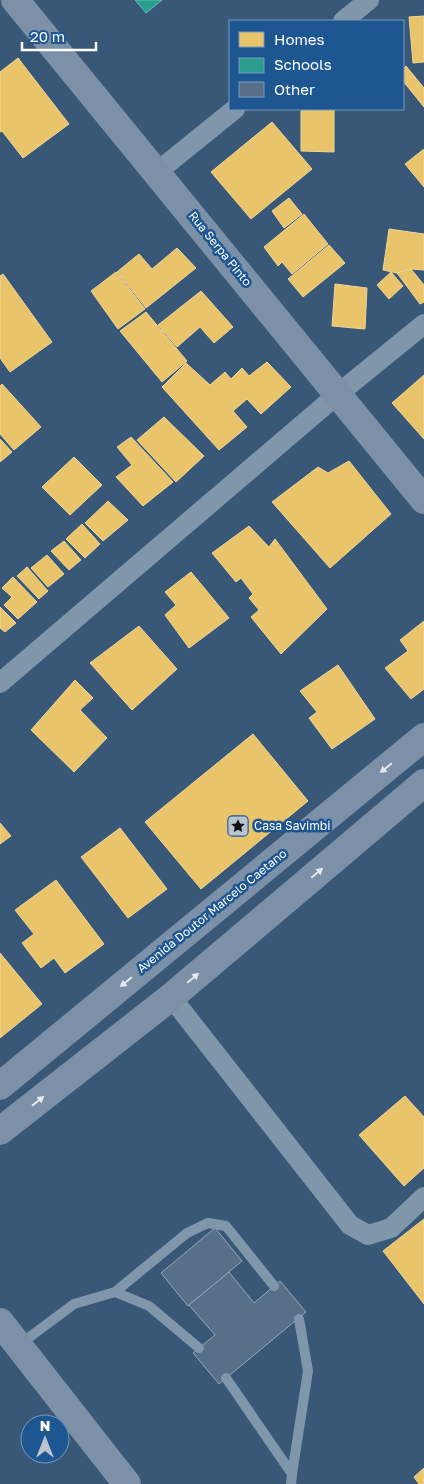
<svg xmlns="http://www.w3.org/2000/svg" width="424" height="1484" font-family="'Golos Text',sans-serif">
	<rect width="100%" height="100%" fill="#395777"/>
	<g fill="#e9c46a" stroke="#f0d697">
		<path d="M424 16V62L413 63 409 17Z"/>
		<path d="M18 58 69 124 23 158 2 131 0 132V72Z"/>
		<path d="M406 66 424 88V107L403 81V69Z"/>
		<path d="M314 109H334V152L301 151V111Z"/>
		<path d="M272 122 312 169 251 219 211 172Z"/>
		<path d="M424 149V187L405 164Z"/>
		<path d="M289 198 302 214 284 228 272 211Z"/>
		<path d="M304 214 328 244 292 274 282 262 278 266 264 247Z"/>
		<path d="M389 229 424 234V270L411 269 397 273 383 270Z"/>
		<path d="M329 245 345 263 303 297 288 279Z"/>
		<path d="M177 248 196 268 146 308 117 272 139 254 152 269Z"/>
		<path d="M411 269 424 285V302L420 304 397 273Z"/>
		<path d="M116 272 145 309 118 329 91 291Z"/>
		<path d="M391 272 403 286 389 299 377 285Z"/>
		<path d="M3 274 52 342 10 372 0 358V276Z"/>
		<path d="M335 284 367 288 365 329 332 326Z"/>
		<path d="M201 291 233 327 214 343 200 327 177 347 158 325Z"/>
		<path d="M146 312 187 361 162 382 120 331Z"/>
		<path d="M267 362 291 387 261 414 247 399 233 411 247 427 219 450 162 387 186 363 210 385 225 372 231 379 242 368 249 376Z"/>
		<path d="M424 375V439L392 403Z"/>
		<path d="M2 384 41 427 14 450 0 434V386Z"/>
		<path d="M164 417 204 456 176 482 137 440Z"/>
		<path d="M131 437 173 482 143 506 116 477 132 465 117 447Z"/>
		<path d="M0 439 12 452 0 462Z"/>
		<path d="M74 457 102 485 70 515 42 487Z"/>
		<path d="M349 461 391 514 330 568 272 502 318 467 328 473Z"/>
		<path d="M108 501 128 520 103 541 85 523Z"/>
		<path d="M82 524 100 544 85 558 66 539Z"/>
		<path d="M249 526 269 547 275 539 327 609 281 654 251 617 259 610 249 598 253 594 241 578 236 582 212 553Z"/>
		<path d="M64 541 81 560 69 570 51 551Z"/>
		<path d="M47 555 64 574 48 587 31 568Z"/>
		<path d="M27 567 48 591 39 599 17 576Z"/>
		<path d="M191 572 229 618 189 648 165 615 176 605 165 592Z"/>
		<path d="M13 577 37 602 18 619 4 605 12 597 2 588Z"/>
		<path d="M0 607 16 623 5 632 0 628Z"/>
		<path d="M424 621V689L411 699 385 668 408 651 400 640Z"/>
		<path d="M139 626 177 669 132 710 90 663Z"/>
		<path d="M338 665 375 719 332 749 309 718 317 712 300 691Z"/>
		<path d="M75 680 93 698 80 710 107 738 74 772 31 730Z"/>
		<path d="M253 734 308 801 201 889 145 822Z"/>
		<path d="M0 823 11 836 0 844Z"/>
		<path d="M120 828 167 889 128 918 81 857Z"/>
		<path d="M56 880 104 944 65 973 54 958 41 968 22 943 34 934 15 910Z"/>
		<path d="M0 953 42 1004 0 1038Z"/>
		<path d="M405 1096 424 1117V1168L404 1186 359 1135Z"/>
		<path d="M424 1219V1304L383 1251Z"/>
		<path d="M424 1468V1484H419L414 1477Z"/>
	</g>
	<path fill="#2a9d8f" stroke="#6abab1" d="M135 0H162L146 13Z"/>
	<g fill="#576f88" stroke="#95a7b8">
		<path d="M215 1228 242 1261 188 1306 161 1273Z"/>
		<path d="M229 1272 254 1303 280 1281 306 1312 219 1384 193 1353 215 1335 189 1305Z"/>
	</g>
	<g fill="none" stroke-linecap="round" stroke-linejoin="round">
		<g stroke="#8096aa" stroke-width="10">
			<path d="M115 1292 187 1233 208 1223 226 1226 274 1286"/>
			<path d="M19 1345 74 1304 115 1292 149 1306 199 1348"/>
			<path d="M226 1378 292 1474 291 1484"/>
			<path d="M292 1474 308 1371 299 1319"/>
		</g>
		<g stroke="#8096aa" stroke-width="20">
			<path d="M343 21 369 0"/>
			<path d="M157 172 235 109"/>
			<path d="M0 683 338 394 424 324"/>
			<path d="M171 997 350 1225 368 1235 391 1228 424 1197"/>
		</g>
		<g stroke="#7c91a7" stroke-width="28">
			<path d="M15 0 424 500"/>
			<path d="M0 1086 424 737"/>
			<path d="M0 1131 171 997 424 783"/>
			<path d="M0 1322 127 1484"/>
		</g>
	</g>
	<defs><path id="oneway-solid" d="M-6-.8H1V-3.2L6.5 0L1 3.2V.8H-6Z" transform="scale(1.25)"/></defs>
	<g fill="#e5e9ed">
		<use href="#oneway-solid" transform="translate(386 768) rotate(141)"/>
		<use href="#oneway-solid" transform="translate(317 873) rotate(-40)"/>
		<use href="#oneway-solid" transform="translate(193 978) rotate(-40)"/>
		<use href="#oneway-solid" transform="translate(126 982) rotate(141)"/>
		<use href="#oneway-solid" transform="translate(38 1101) rotate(-38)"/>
	</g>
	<defs>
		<g id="sight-square" transform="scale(1.125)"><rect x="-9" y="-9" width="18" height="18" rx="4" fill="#bac4cf" stroke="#1e5692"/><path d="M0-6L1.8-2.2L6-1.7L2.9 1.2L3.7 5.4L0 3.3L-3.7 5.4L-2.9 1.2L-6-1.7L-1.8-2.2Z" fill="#111"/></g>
	</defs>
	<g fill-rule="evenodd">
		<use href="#sight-square" x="238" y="826"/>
	</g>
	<g text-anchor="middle" stroke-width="5" stroke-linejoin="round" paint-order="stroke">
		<g font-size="12" fill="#fff" stroke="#1e5692">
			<text transform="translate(220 249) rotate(51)" y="4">Rua Serpa Pinto</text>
			<text transform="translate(212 911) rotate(-39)" y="4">Avenida Doutor Marcelo Caetano</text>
		</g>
		<g font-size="12" fill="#fff" stroke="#1e5692" text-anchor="start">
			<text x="254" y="830">Casa Savimbi</text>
		</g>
	</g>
	<rect x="229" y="20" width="175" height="90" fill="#1e5692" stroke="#789abe"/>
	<rect x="239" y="32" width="25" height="15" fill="#e9c46a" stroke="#789abe"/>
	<text x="274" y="45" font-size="15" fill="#ffffff">Homes</text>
	<rect x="239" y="58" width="25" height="15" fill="#2a9d8f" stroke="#789abe"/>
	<text x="274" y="70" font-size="15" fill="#ffffff">Schools</text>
	<rect x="239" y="82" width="25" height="15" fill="#576f88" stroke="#789abe"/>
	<text x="274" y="95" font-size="15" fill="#ffffff">Other</text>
	<g transform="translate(45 1439)"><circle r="24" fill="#1e5692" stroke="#789abe"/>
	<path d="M0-4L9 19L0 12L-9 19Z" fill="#bac4cf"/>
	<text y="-8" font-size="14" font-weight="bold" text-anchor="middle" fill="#ffffff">N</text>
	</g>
	<path d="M22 42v8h74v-8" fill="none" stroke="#ffffff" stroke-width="2.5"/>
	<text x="30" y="42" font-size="15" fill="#ffffff" stroke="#1e5692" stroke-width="4" paint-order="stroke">20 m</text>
</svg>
